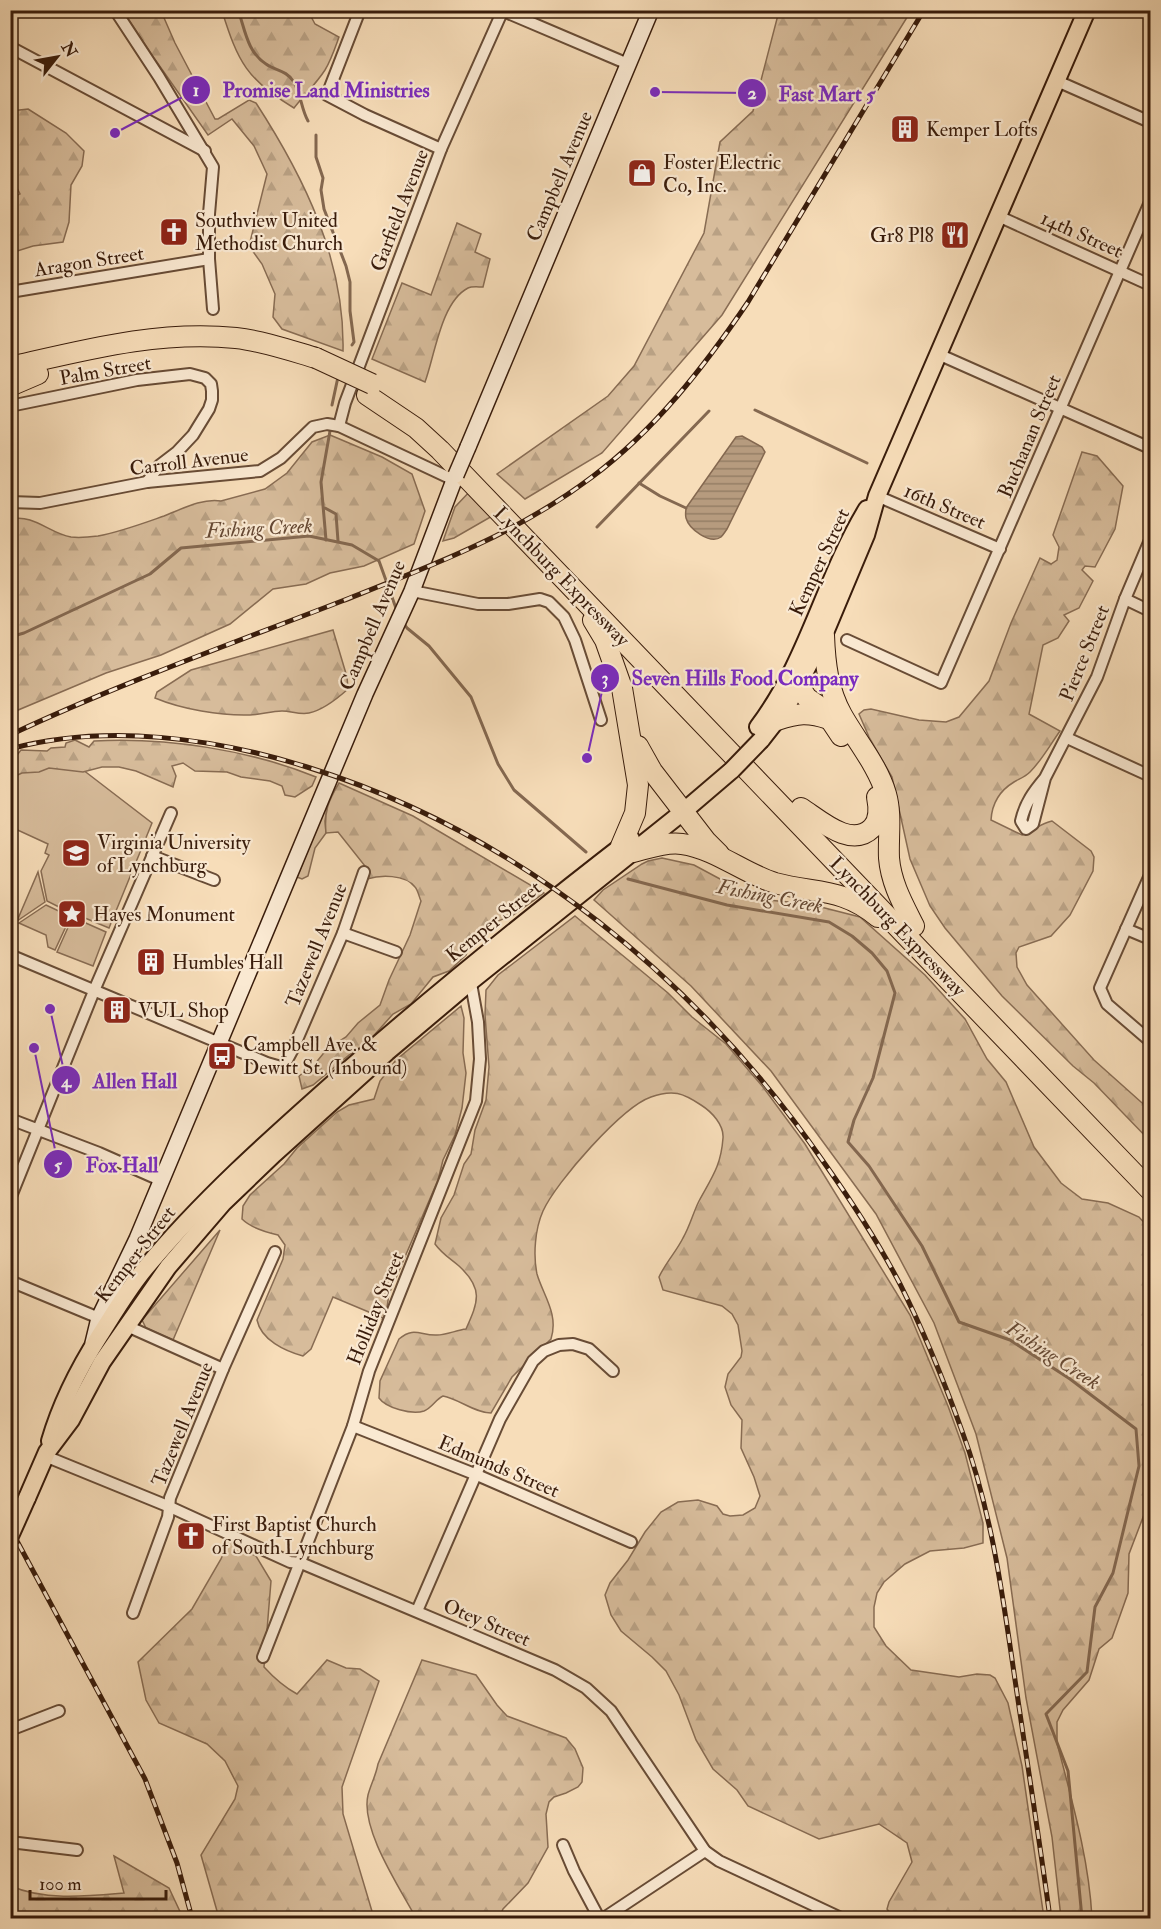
<svg xmlns="http://www.w3.org/2000/svg" width="1161" height="1929" font-family="'IM FELL Double Pica',serif">
	<defs>
		<pattern id="forest-firs" width="22" height="20" patternUnits="userSpaceOnUse" patternTransform="scale(1.5)"><rect width="22" height="20" fill="#d7bc9b"/><path d="M5 1l3.5 6h-7zM16 11l3.5 6h-7z" fill="#b9a184"/></pattern>
		<pattern id="water-rules" width="6" height="5" patternUnits="userSpaceOnUse" patternTransform="scale(1.5)"><rect width="6" height="5" fill="#b69b7e"/><path d="M0 2.5h6" fill="none" stroke="#957e65"/></pattern>
	</defs>
	<rect width="100%" height="100%" fill="#f7ddb9"/>
	<filter id="stains"><feTurbulence type="fractalNoise" baseFrequency=".00333" numOctaves="4"/><feColorMatrix values="0 0 0 0 .2 0 0 0 0 .09 0 0 0 0 .02 0 0 0 .5 -.17"/></filter>
	<radialGradient id="worn" r=".72"><stop offset=".6" stop-color="#630" stop-opacity="0"/><stop offset="1" stop-color="#630" stop-opacity=".3"/></radialGradient>
	<g fill="#d7bc9b" stroke="#886c53" stroke-width="1.5">
		<path d="M74 763 152 823 109 928 80 916V911L74 906 68 907 65 910 47 901 41 871 49 855 45 853 48 844 11 827V774Z"/>
		<path d="M328 801 325 821 326 833 315 848 308 876 302 879 297 877Z"/>
		<path d="M38 872 45 902 17 921Z"/>
		<path d="M46 905 63 913 64 917 68 922 55 950 48 947 46 935 19 923Z"/>
		<path d="M79 920 106 932 93 966 57 952 70 923Z"/>
	</g>
	<g fill="url(#forest-firs)" stroke="#886c53" stroke-width="1.5">
		<path d="M123 11H161L175 43 215 119H218L249 100 256 103C304 177 345 260 343 351L282 329 273 317 275 294 262 264 249 246 267 174 254 146 232 119 208 135 154 58Z"/>
		<path d="M276 11 282 13 284 11H308L315 24 339 37C335 48 331 60 325 70 316 84 304 95 294 108 247 80 238 62 222 11Z"/>
		<path d="M779 11H911L722 315 602 453 525 499 497 474 608 396 634 366 704 233 720 142 753 111Z"/>
		<path d="M28 109 66 133 84 151 82 166 71 185 69 222 63 242 33 246 11 253V198L20 194 11 176V111Z"/>
		<path d="M457 223 481 234 475 252 490 259 483 287C478 287 472 286 468 288 441 302 435 355 425 382L372 359 402 283 431 295Z"/>
		<path d="M330 435 382 457 412 474 425 511 414 544 364 566 330 573 306 584 273 589 230 624 161 655 106 673 11 713V519C34 514 49 533 71 537 79 538 90 537 98 536 120 532 144 523 164 516 182 509 202 498 221 501L265 489 287 473 312 442Z"/>
		<path d="M1082 452 1097 456 1123 486 1115 529 1095 567 1085 566 1082 570 1093 581 1079 608 1064 615 1069 621 1058 638 1043 645 1029 714 1060 731C1050 745 1042 760 1030 772 1025 777 1019 779 1014 782 999 791 992 803 991 820L1022 835C1033 831 1041 823 1052 821L1091 851 1094 857 1093 871 1070 915 1051 936 1019 947 1016 953 1017 967 1027 985 1094 1060 1150 1110V1141L1094 1083 1073 1066 1002 996 945 928 930 906 910 859 892 777 869 737 859 714 864 710 871 709 919 720 946 722 959 717 989 681 1011 623 1040 558 1051 564 1057 560 1059 547 1053 535Z"/>
		<path d="M472 489 494 515 454 538 443 541 455 507Z"/>
		<path d="M333 630 347 677 348 689C338 698 323 710 309 713 300 715 291 711 282 711 271 711 260 715 250 715 221 716 181 709 155 698L157 692 191 670Z"/>
		<path d="M75 740 89 747 94 741C166 737 250 750 316 777L312 786 295 797 285 795 282 786 270 781 241 777 227 772 195 771 183 763 172 766 176 776 173 787 136 771 119 767H102L83 772 49 768 39 772 22 773 11 778V757L17 755 21 750 47 751 51 748 65 747 66 743Z"/>
		<path d="M339 783 413 816 544 893 513 915 498 921 486 936 473 937 466 955 449 971 433 977 411 1004 393 1014 368 1042 349 1055 313 1085 302 1089 299 1076 314 1065 327 1049 346 1037 358 1023 380 1005 389 980 410 935 421 901C419 897 418 890 415 887 405 874 380 875 367 879L365 866 338 832 326 833C324 812 328 801 339 783Z"/>
		<path d="M662 858 694 865 748 894 768 900 809 904 860 917 925 975 965 1019 987 1059 1006 1082 1034 1147 1061 1183 1082 1199 1108 1203 1139 1217 1150 1229V1499L1129 1554 1128 1593 1112 1638 1099 1649 1089 1680 1063 1710 1057 1722V1743C1072 1801 1089 1859 1092 1918H1061L1052 1837 1026 1698 1007 1558 976 1434 934 1323 876 1214 771 1071 691 986 594 900 603 890 642 864 648 861Z"/>
		<path d="M575 916 668 993 692 1017 726 1044 763 1087 805 1144 910 1315 948 1406 965 1453 983 1523V1543L964 1548 930 1551 905 1564 884 1582 877 1593 874 1607V1627L886 1646 911 1670 959 1677 977 1674 990 1675 995 1678 1008 1703 1022 1766 1044 1918H893L887 1909 889 1902 912 1862 907 1843 879 1824 819 1839 748 1806 737 1790 713 1769 696 1740 679 1695 666 1671 652 1657 621 1631 611 1615 605 1595 610 1583 628 1560 645 1532 661 1512 678 1502 698 1500 717 1506 723 1514 730 1516 743 1515 755 1508 760 1496 754 1477 741 1448 742 1420 731 1405 725 1387 728 1374 741 1357 742 1351 738 1325 732 1314 722 1306 663 1290 659 1277C666 1262 676 1252 683 1238 690 1226 693 1213 699 1201 712 1177 721 1166 723 1138 724 1125 712 1112 701 1105 683 1093 673 1089 651 1097 622 1107 556 1182 543 1211 535 1229 533 1255 537 1274 543 1295 559 1314 551 1339L512 1377 491 1413C475 1413 459 1399 443 1396 436 1399 432 1408 424 1411 412 1415 386 1408 379 1398L380 1381 399 1339C414 1326 421 1336 437 1335 446 1335 457 1330 466 1329 478 1302 484 1289 459 1266 450 1258 443 1255 435 1244L441 1218 454 1195 464 1164 471 1154 475 1130 486 1100 489 1067 485 1015 486 990 498 975Z"/>
		<path d="M461 1006 464 1018 463 1053 466 1073 462 1108 455 1135 443 1160 438 1180 389 1294 386 1314 382 1320 383 1318 333 1297 311 1349 303 1356C285 1351 261 1340 257 1320L283 1259 285 1245 278 1235C265 1232 251 1228 242 1219L243 1206 250 1195 284 1164 297 1148 337 1112 349 1105 374 1099 380 1081 396 1060Z"/>
		<path d="M220 1230 173 1340 146 1328 142 1320Z"/>
		<path d="M229 1540 256 1556 271 1581 264 1667C274 1678 284 1687 297 1694L327 1660 346 1668 360 1669 379 1681 342 1787 343 1814 374 1918H219L201 1855 235 1799 238 1786 225 1761 207 1744 159 1723 146 1700 138 1662 192 1609 221 1559Z"/>
		<path d="M422 1660 476 1675 497 1705 507 1716 566 1738 575 1749 583 1768 582 1782 578 1787 566 1793 554 1797 549 1802 546 1814 548 1847 528 1883 503 1909 499 1918H416C400 1888 360 1829 368 1795 371 1784 376 1775 378 1764Z"/>
		<path d="M114 1856 169 1888 183 1918H11V1886C44 1901 89 1896 124 1893Z"/>
	</g>
	<path fill="url(#water-rules)" stroke="#846850" stroke-width="1.5" d="M742 436 762 447 765 452 727 529C725 532 723 535 721 537 710 545 689 529 686 518 685 514 686 511 686 508L736 437Z"/>
	<g fill="none" stroke-linecap="round" stroke-linejoin="round">
		<g stroke="#846850" stroke-width="3">
			<path d="M238 10C245 29 247 52 266 64 276 71 286 70 293 81 301 93 301 109 308 121"/>
			<path d="M316 135V157L323 178 321 190 324 209 346 266 350 282V311L354 342 352 345"/>
			<path d="M332 405 338 377"/>
			<path d="M755 410 867 463"/>
			<path d="M639 483 660 496 686 508"/>
			<path d="M325 508 336 514 338 541"/>
			<path d="M597 527 709 411"/>
			<path d="M326 540 321 482 330 431"/>
			<path d="M403 622 407 628 429 646 471 697 498 764 514 790 586 852"/>
			<path d="M10 637 24 633 150 574 181 548 309 536 352 545 379 561 397 611"/>
			<path d="M628 879 727 905 829 922 852 936 872 953 887 971 895 993 873 1078 854 1120 848 1142 869 1166 922 1246 959 1322 1010 1340 1070 1379 1136 1429 1139 1466 1113 1573 1095 1607 1087 1672 1046 1714 1068 1771 1082 1918"/>
		</g>
		<g stroke="#684c36" stroke-width="14">
			<g id="street">
				<path d="M115 10 159 77 213 167 209 214V259L213 309"/>
				<path d="M360 10 327 95 365 115 441 149"/>
				<path d="M501 10 628 64"/>
				<path d="M10 47 205 151"/>
				<path d="M1057 81 1150 122"/>
				<path d="M998 216 1150 285"/>
				<path d="M10 292 209 259"/>
				<path d="M938 354 1150 448"/>
				<path d="M10 406 137 380 190 374 205 378 211 384 212 391V400L209 409 193 435 177 452 160 465 147 482"/>
				<path d="M339 426 345 403 441 149 503 10"/>
				<path d="M877 496 1000 549"/>
				<path d="M10 502 40 503 147 482 260 471 281 458 313 427 327 424 339 426 454 480"/>
				<path d="M412 591 478 604H508L540 599 549 602 564 617 575 640 601 720"/>
				<path d="M1125 599 1150 611"/>
				<path d="M847 640 941 683 1150 202"/>
				<path d="M1067 738 1150 776"/>
				<path d="M1045 778C1034 791 1025 803 1021 821L1026 829 1033 824 1045 778 1097 677 1125 599 1150 540"/>
				<path d="M152 856 214 880"/>
				<path d="M1150 875 1100 988 1107 1004 1150 1041"/>
				<path d="M1126 929 1150 939"/>
				<path d="M343 933 396 952"/>
				<path d="M10 955 267 1063 281 1067 285 1064 293 1049 343 933 364 872"/>
				<path d="M10 1119 99 1153 160 1180"/>
				<path d="M10 1199 96 986 171 813"/>
				<path d="M10 1281 99 1318"/>
				<path d="M127 1326 223 1369"/>
				<path d="M353 1426 477 1475 631 1542"/>
				<path d="M45 1456 170 1507 290 1562 301 1563 555 1670 586 1688 611 1711 705 1851 719 1861 841 1918"/>
				<path d="M417 1611 500 1419 533 1361 544 1351 559 1345 573 1344 589 1349 613 1371"/>
				<path d="M133 1613 168 1517 170 1498 223 1369 275 1252"/>
				<path d="M263 1657 353 1426 369 1371 476 1101 480 1059 478 1022 470 978"/>
				<path d="M10 1730 59 1711"/>
				<path d="M10 1842 77 1850"/>
				<path d="M563 1845 574 1871 599 1918"/>
				<path d="M604 1918 705 1851"/>
			</g>
		</g>
		<g stroke="#391c0b" stroke-width="18">
			<g id="secondary">
				<path d="M468 447 651 10"/>
				<path d="M93 1343 99 1318 137 1239 365 694 412 591 456 475"/>
			</g>
		</g>
		<g stroke="#391c0b" stroke-width="20">
			<g id="primary">
				<path d="M758 727C808 661 825 578 867 509"/>
				<path d="M761 740 786 708 824 635 866 535 877 496 1087 10"/>
				<path d="M50 1441C61 1403 79 1368 100 1335 114 1313 127 1291 143 1271 203 1198 276 1134 347 1071 439 991 534 914 631 839"/>
				<path d="M27 1498 47 1452 71 1420 102 1362 168 1267 223 1203 274 1154 387 1052 470 982 684 811 732 770"/>
			</g>
		</g>
		<g stroke="#391c0b" stroke-width="22">
			<g id="highway">
				<path d="M10 367C85 350 159 330 236 338 263 341 289 350 316 358"/>
				<path d="M10 386 38 374"/>
				<path d="M367 395 416 428 440 450 1150 1190"/>
				<path d="M593 620 605 640 622 688 638 785 635 813 621 846"/>
				<path d="M824 635C825 663 828 690 842 715 856 740 878 766 886 794 892 815 888 837 889 858 891 883 903 904 914 926"/>
				<path d="M799 686 807 698 823 709 841 736"/>
				<path d="M777 720C798 713 808 712 829 719"/>
				<path d="M638 746 652 771 706 841 719 854"/>
				<path d="M801 808C820 820 851 849 872 828 880 820 879 807 877 797"/>
				<path d="M633 852C649 848 666 842 682 844 716 849 743 873 775 883 815 894 842 887 878 917"/>
			</g>
		</g>
		<use href="#street" stroke="#fae9d2" stroke-width="10"/>
		<use href="#secondary" stroke="#fae9d2" stroke-width="15"/>
		<use href="#primary" stroke="#f7ddb9" stroke-width="16"/>
		<use href="#highway" stroke="#f7ddb9" stroke-width="20"/>
		<g stroke="#391c0b" stroke-width="5">
			<g id="rail">
				<path d="M10 735C118 684 231 644 342 601 431 566 515 535 592 477 655 430 704 367 748 302L924 10"/>
				<path d="M10 749C106 723 215 738 307 767 520 833 700 982 825 1164 852 1202 878 1242 900 1284 924 1332 944 1381 962 1431 991 1509 1002 1591 1014 1673 1026 1755 1039 1837 1050 1918"/>
				<path d="M10 1528 145 1779 177 1863 192 1918"/>
			</g>
		</g>
		<use href="#rail" stroke="#fae9d2" stroke-width="3" stroke-dasharray="9" stroke-linecap="butt"/>
		<g stroke="#391c0b" stroke-width="18" stroke-linecap="butt">
			<path id="secondary-bridge" d="M456 475 468 447"/>
		</g>
		<g stroke="#391c0b" stroke-width="20" stroke-linecap="butt">
			<g id="primary-bridge">
				<path d="M732 770 761 740"/>
				<path d="M10 1536 27 1498"/>
			</g>
		</g>
		<g stroke="#391c0b" stroke-width="22" stroke-linecap="butt">
			<path id="highway-bridge" d="M316 358 372 384"/>
		</g>
		<use href="#secondary-bridge" stroke="#fae9d2" stroke-width="15"/>
		<use href="#primary-bridge" stroke="#f7ddb9" stroke-width="16"/>
		<use href="#highway-bridge" stroke="#f7ddb9" stroke-width="20"/>
	</g>
	<defs>
		<g id="building-square" transform="scale(1.5)"><rect x="-9" y="-9" width="18" height="18" rx="4" fill="#8f2418" stroke="#fae9d2"/><path d="M-4-6H4V6H1V3H-1V6H-4ZM-2.5-4.3h1.7v1.8h-1.7ZM.8-4.3h1.7v1.8H.8ZM-2.5-1h1.7V.8h-1.7ZM.8-1h1.7V.8H.8Z" fill="#fff"/></g>
		<g id="shop-square" transform="scale(1.5)"><rect x="-9" y="-9" width="18" height="18" rx="4" fill="#8f2418" stroke="#fae9d2"/><path d="M-5-2.5h2.3a2.7 3.5 0 0 1 5.4 0H5L5.5 6h-11ZM-1.5-2.5h3a1.5 2.3 0 0 0-3 0Z" fill="#fff"/></g>
		<g id="church-square" transform="scale(1.5)"><rect x="-9" y="-9" width="18" height="18" rx="4" fill="#8f2418" stroke="#fae9d2"/><path d="M-1.2-6h2.4v3.5h3.3v2.4h-3.3V6h-2.4V-.1h-3.3v-2.4h3.3Z" fill="#fff"/></g>
		<g id="restaurant-square" transform="scale(1.5)"><rect x="-9" y="-9" width="18" height="18" rx="4" fill="#8f2418" stroke="#fae9d2"/><path d="M-5-6h1v4h1v-4h1v4h1v-4h1v5L-1.5 .5V6h-2V.5L-5-1ZM5-6V6H3V1.5H1.5Q1.5-4 5-6Z" fill="#fff"/></g>
		<g id="university-square" transform="scale(1.5)"><rect x="-9" y="-9" width="18" height="18" rx="4" fill="#8f2418" stroke="#fae9d2"/><path d="M0-5L7-2L0 1L-7-2ZM-4 1L0 2.5L4 1V4Q0 6-4 4Z" fill="#fff"/></g>
		<g id="sight-square" transform="scale(1.5)"><rect x="-9" y="-9" width="18" height="18" rx="4" fill="#8f2418" stroke="#fae9d2"/><path d="M0-6L1.8-2.2L6-1.7L2.9 1.2L3.7 5.4L0 3.3L-3.7 5.4L-2.9 1.2L-6-1.7L-1.8-2.2Z" fill="#fff"/></g>
		<g id="bus-square" transform="scale(1.5)"><rect x="-9" y="-9" width="18" height="18" rx="4" fill="#8f2418" stroke="#fae9d2"/><path d="M-5-6H5V4H4V6H2V4H-2V6H-4V4H-5ZM-3.5-4V0h7V-4ZM-3.5 1.2v1.5H-2V1.2ZM2 1.2v1.5H3.5V1.2Z" fill="#fff"/></g>
	</defs>
	<g fill-rule="evenodd">
		<use href="#building-square" x="905" y="129"/>
		<use href="#shop-square" x="642" y="173"/>
		<use href="#church-square" x="174" y="232"/>
		<use href="#restaurant-square" x="955" y="235"/>
		<use href="#university-square" x="76" y="853"/>
		<use href="#sight-square" x="72" y="914"/>
		<use href="#building-square" x="151" y="962"/>
		<use href="#building-square" x="117" y="1010"/>
		<use href="#bus-square" x="222" y="1056"/>
		<use href="#church-square" x="191" y="1536"/>
	</g>
	<g text-anchor="middle" stroke-width="4.5" stroke-linejoin="round" paint-order="stroke">
		<g font-size="20" fill="#391c0b" stroke="#fae9d2" text-anchor="start">
			<text x="926" y="136">Kemper Lofts</text>
			<text x="663" y="169">Foster Electric<tspan x="663" dy="23">Co, Inc.</tspan></text>
			<text x="195" y="227">Southview United<tspan x="195" dy="23">Methodist Church</tspan></text>
			<text x="934" y="242" text-anchor="end">Gr8 Pl8</text>
			<text x="97" y="849">Virginia University<tspan x="97" dy="23">of Lynchburg</tspan></text>
			<text x="93" y="921">Hayes Monument</text>
			<text x="172" y="969">Humbles Hall</text>
			<text x="138" y="1017">VUL Shop</text>
			<text x="243" y="1051">Campbell Ave. &amp;<tspan x="243" dy="23">Dewitt St. (Inbound)</tspan></text>
			<text x="212" y="1531">First Baptist Church<tspan x="212" dy="23">of South Lynchburg</tspan></text>
		</g>
		<g font-size="20" fill="#391c0b" stroke="#fae9d2">
			<text transform="translate(559 176) rotate(-67)" y="7">Campbell Avenue</text>
			<text transform="translate(399 210) rotate(-69)" y="7">Garfield Avenue</text>
			<text transform="translate(1082 234) rotate(24)" y="7">14th Street</text>
			<text transform="translate(89 261) rotate(-9)" y="7">Aragon Street</text>
			<text transform="translate(105 370) rotate(-10)" y="7">Palm Street</text>
			<text transform="translate(1029 436) rotate(-67)" y="7">Buchanan Street</text>
			<text transform="translate(189 461) rotate(-7)" y="7">Carroll Avenue</text>
			<text transform="translate(945 506) rotate(23)" y="7">16th Street</text>
			<text transform="translate(819 562) rotate(-65)" y="7">Kemper Street</text>
			<text transform="translate(562 576) rotate(46)" y="7">Lynchburg Expressway</text>
			<text transform="translate(372 625) rotate(-67)" y="7">Campbell Avenue</text>
			<text transform="translate(1084 653) rotate(-68)" y="7">Pierce Street</text>
			<text transform="translate(493 921) rotate(-39)" y="7">Kemper Street</text>
			<text transform="translate(898 926) rotate(46)" y="7">Lynchburg Expressway</text>
			<text transform="translate(316 945) rotate(-68)" y="7">Tazewell Avenue</text>
			<text transform="translate(135 1254) rotate(-52)" y="7">Kemper Street</text>
			<text transform="translate(375 1308) rotate(-68)" y="7">Holliday Street</text>
			<text transform="translate(182 1424) rotate(-68)" y="7">Tazewell Avenue</text>
			<text transform="translate(499 1466) rotate(23)" y="7">Edmunds Street</text>
			<text transform="translate(487 1622) rotate(23)" y="7">Otey Street</text>
		</g>
		<g font-size="21" font-style="italic" fill="#654833" stroke="#fae9d2">
			<text transform="translate(259 528) rotate(-3)" y="7">Fishing Creek</text>
			<text transform="translate(770 896) rotate(11)" y="7">Fishing Creek</text>
			<text transform="translate(1053 1355) rotate(33)" y="7">Fishing Creek</text>
		</g>
	</g>
	<path fill="none" stroke="#7b2cbf" stroke-width="2" d="M115 133L196 90M655 92L752 93M587 758L605 678M50 1009L66 1080M34 1048L58 1164"/>
	<g fill="#7b2cbf" stroke="#fae9d2" stroke-width="2">
		<circle cx="115" cy="133" r="6"/>
		<circle cx="655" cy="92" r="6"/>
		<circle cx="587" cy="758" r="6"/>
		<circle cx="50" cy="1009" r="6"/>
		<circle cx="34" cy="1048" r="6"/>
		<circle cx="196" cy="90" r="15"/>
		<circle cx="752" cy="93" r="15"/>
		<circle cx="605" cy="678" r="15"/>
		<circle cx="66" cy="1080" r="15"/>
		<circle cx="58" cy="1164" r="15"/>
	</g>
	<g font-size="18" text-anchor="middle" font-weight="bold" fill="#fff">
		<text x="196" y="96">1</text>
		<text x="752" y="99">2</text>
		<text x="605" y="684">3</text>
		<text x="66" y="1087">4</text>
		<text x="58" y="1171">5</text>
	</g>
	<g font-size="21" text-anchor="middle" font-weight="bold" fill="#7b2cbf" stroke="#fae9d2" stroke-width="4.5" stroke-linejoin="round" paint-order="stroke">
		<text x="326" y="97">Promise Land Ministries</text>
		<text x="827" y="101">Fast Mart 5</text>
		<text x="745" y="685">Seven Hills Food Company</text>
		<text x="135" y="1088">Allen Hall</text>
		<text x="122" y="1172">Fox Hall</text>
	</g>
	<rect width="1161" height="1929" fill="none" stroke="#f7ddb9" stroke-width="36"/>
	<rect x="12" y="12" width="1137" height="1905" fill="none" stroke="#391c0b" stroke-width="3"/>
	<rect x="18" y="18" width="1125" height="1893" fill="none" stroke="#391c0b" stroke-width="1.5"/>
	<g transform="translate(57 57) rotate(59)" stroke="#fae9d2" stroke-width="4.5" paint-order="stroke">
	<path d="M0-4.5L10 22L0 15L-10 22Z" fill="#391c0b"/>
	<text y="-9" font-size="16" font-weight="bold" text-anchor="middle" fill="#391c0b">N</text>
	</g>
	<path d="M30 1890v9h136v-9" fill="none" stroke="#391c0b" stroke-width="3"/>
	<text x="39" y="1890" font-size="18" fill="#391c0b" stroke="#fae9d2" stroke-width="4.5" paint-order="stroke">100 m</text>
	<rect width="100%" height="100%" filter="url(#stains)"/>
	<rect width="100%" height="100%" fill="url(#worn)"/>
</svg>
